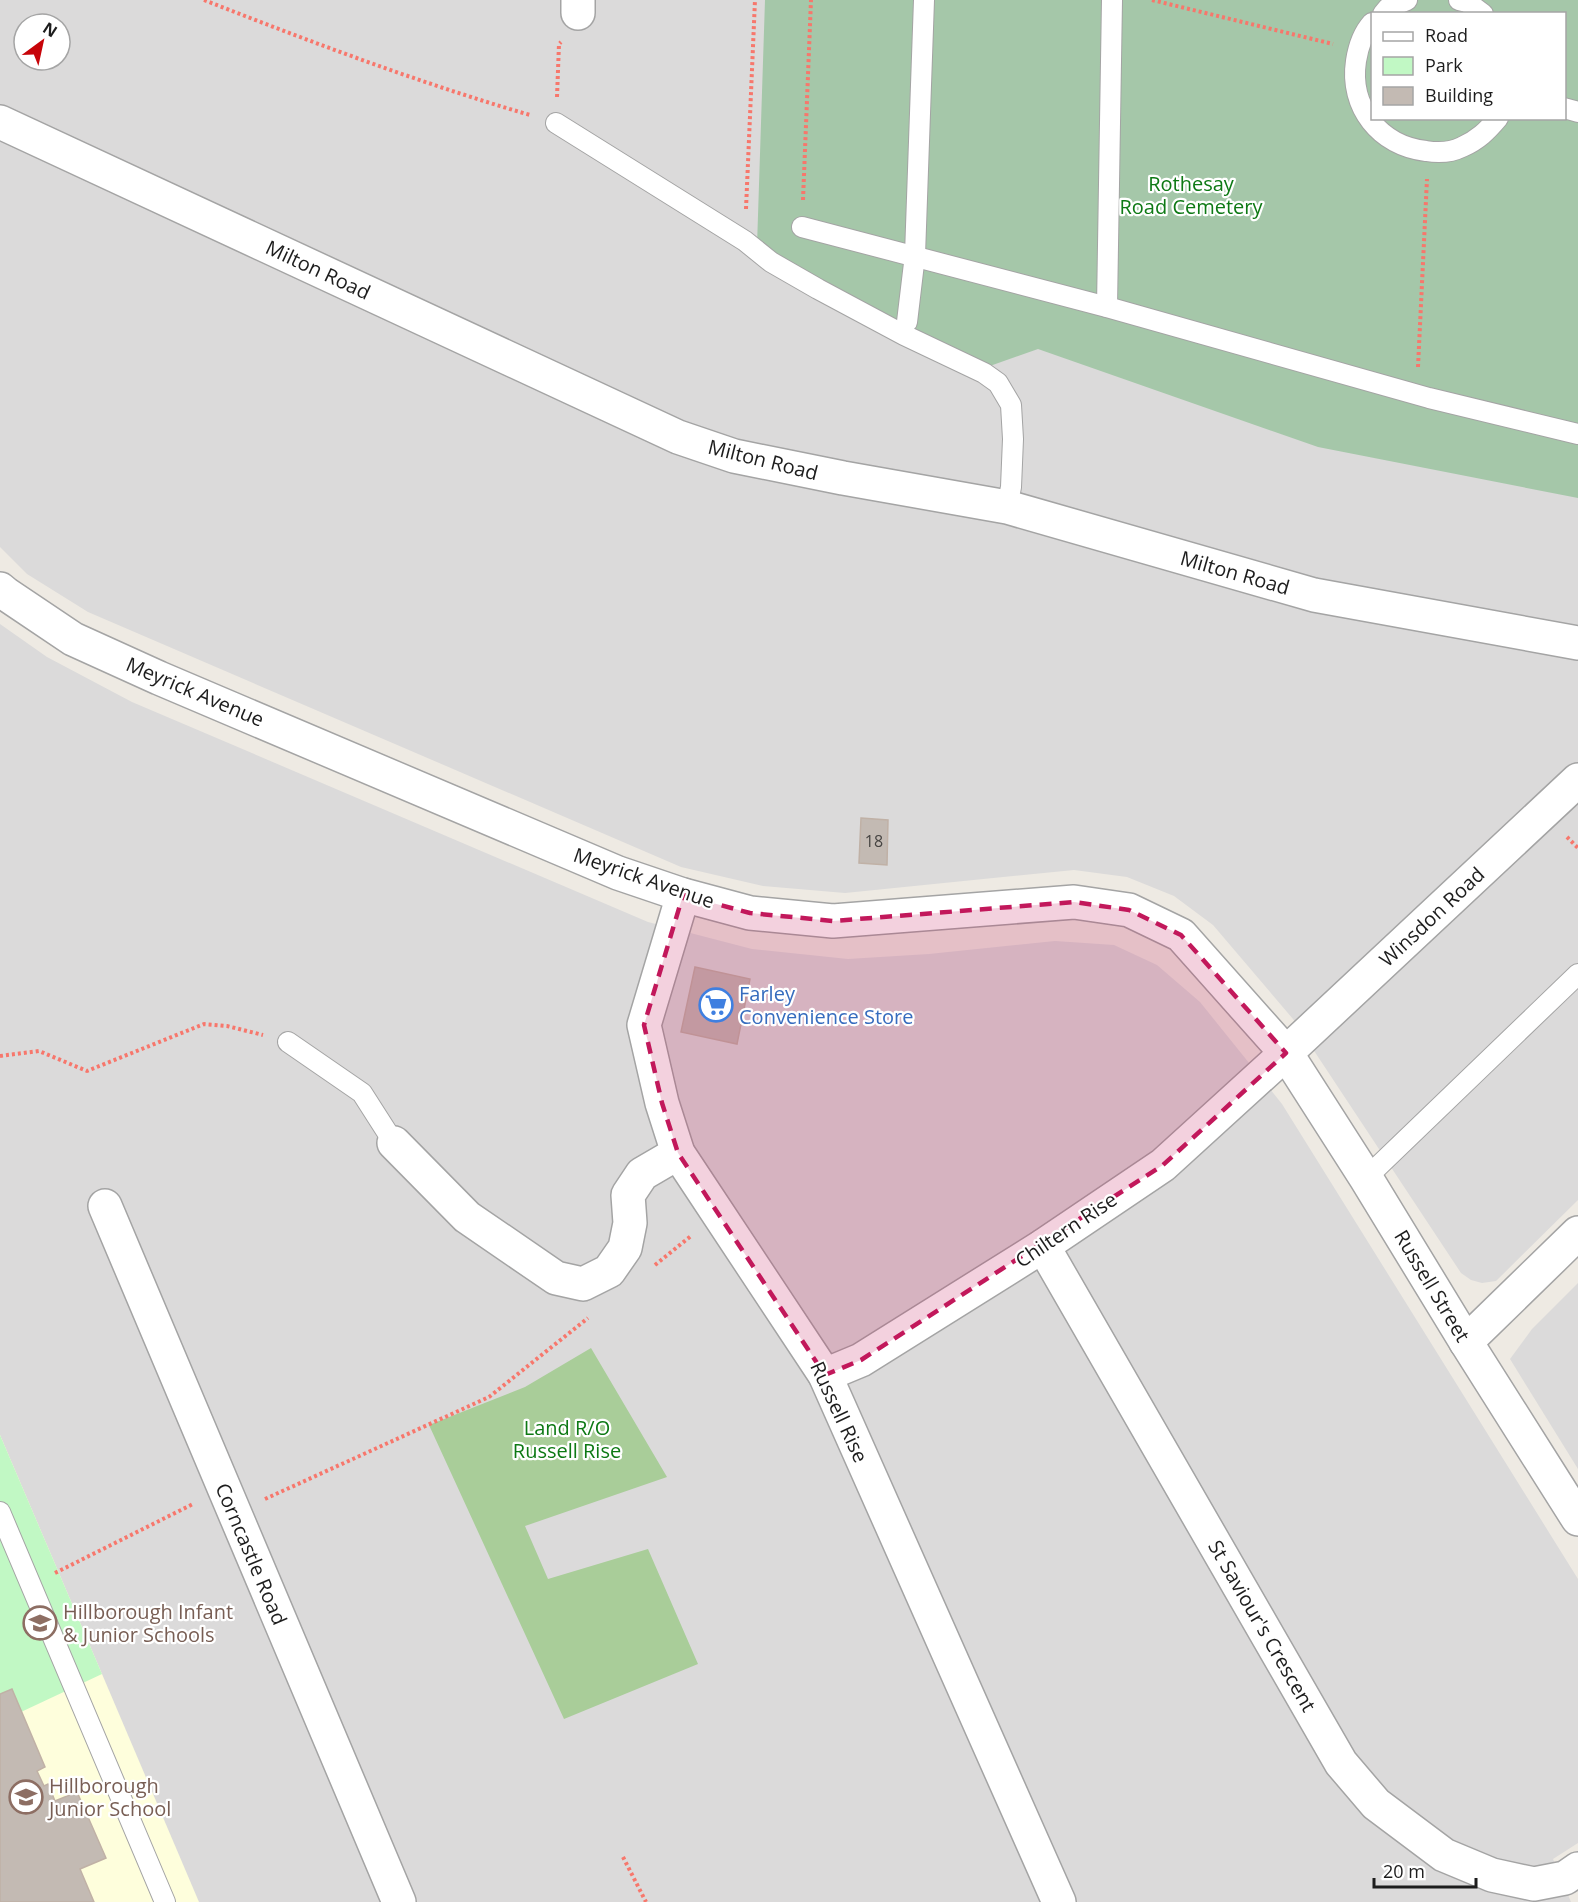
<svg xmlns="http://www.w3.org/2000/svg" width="1578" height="1902" font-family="'Open Sans',sans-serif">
	<rect width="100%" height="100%" fill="#eeeae3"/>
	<g fill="#dbdada" fill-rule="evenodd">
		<path d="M0 0H1578V1200L1496 1281 1482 1283 1471 1280 1461 1273 1293 1019 1213 925 1174 896 1127 877 1074 870 845 893 763 886 681 867 88 612 27 574 0 547ZM1372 14H1564V118H1372ZM24 24H60V60H24Z"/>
		<path d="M0 624 47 657 132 702 648 922 752 949 848 959 929 954 1055 941 1114 945 1157 965 1200 1002 1282 1104 1578 1579V1843L1553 1859 1571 1902H0Z"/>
		<path d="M1578 1283V1469L1510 1359 1532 1329Z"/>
	</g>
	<path fill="#fefedc" d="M0 1435 102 1674 199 1902H0Z"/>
	<path fill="#a9cd99" d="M591 1348 667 1477 525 1526 548 1579 648 1549 698 1664 564 1719 429 1425 525 1387Z"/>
	<path fill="#a5c7a9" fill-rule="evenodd" d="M765 0H1578V498L1318 447 1038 349 987 367 757 246ZM1372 14H1564V118H1372Z"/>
	<path fill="#c1f8c4" d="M0 1435 102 1674 21 1712 0 1694Z"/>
	<g fill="#c3bab3" stroke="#c0b1a6" stroke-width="1.5">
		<path d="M861 818 888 820 887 865 859 863Z"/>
		<path d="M695 967 750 979 737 1044 681 1032Z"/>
		<path d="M12 1689 45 1767 37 1771 44 1786 48 1784 55 1801 77 1792 106 1858 80 1869 94 1902H0V1694Z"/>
	</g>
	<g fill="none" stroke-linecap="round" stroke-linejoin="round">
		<g stroke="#a4a4a4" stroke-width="22">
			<g id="service">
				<path d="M1459 0 1467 2 1483 14"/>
				<path d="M1383 14 1388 8 1407 0"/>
				<path d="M1372 23C1363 33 1358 48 1356 61 1349 107 1380 146 1426 151 1438 153 1452 152 1462 147 1478 140 1487 131 1498 118"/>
				<path d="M1564 108 1578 112"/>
				<path d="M556 123 745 241 771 262 818 289 904 335 984 373 998 383 1011 405 1013 439 1011 487 1007 507"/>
				<path d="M802 227 1107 307 1429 398 1578 434"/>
				<path d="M1107 307 1112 0"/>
				<path d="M907 322 915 255 924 0"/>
				<path d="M288 1042 362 1093 394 1143"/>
				<path d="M1366 1178 1578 974"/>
				<path d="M0 1512 165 1902"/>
			</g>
		</g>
		<g stroke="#a4a4a4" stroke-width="36">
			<g id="minor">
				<path d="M578 0V13"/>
				<path d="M0 122 678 437 734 456 843 478 1007 507 1314 595 1578 643"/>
				<path d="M0 589 6 594 73 639 159 678 618 873 683 895 750 913 833 921 1074 902 1129 910 1181 935 1286 1053 1366 1178 1466 1342 1578 1519"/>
				<path d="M683 895 644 1025 662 1103 678 1153 825 1375 1059 1902"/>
				<path d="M394 1143 467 1217 556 1278 583 1284 609 1271 625 1248 630 1223 628 1195 642 1174 678 1153"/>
				<path d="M105 1206 399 1902"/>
				<path d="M1043 1246 1341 1763 1376 1804 1444 1855 1492 1875 1534 1884 1565 1878 1578 1869"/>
				<path d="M1466 1342 1578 1233"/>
				<path d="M825 1375 861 1360 1043 1246 1163 1165 1286 1053 1578 780"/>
			</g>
		</g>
		<g stroke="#f7776c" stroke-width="4" stroke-dasharray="3 3" stroke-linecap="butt">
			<path d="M204 0C311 42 420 83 530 115"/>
			<path d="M1152 0 1333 44"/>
			<path d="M557 97 559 44 561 42"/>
			<path d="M803 200 811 0"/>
			<path d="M746 209 755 0"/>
			<path d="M1418 367 1427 179"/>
			<path d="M1567 837 1578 848"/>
			<path d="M0 1056 39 1051 87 1071 204 1024 227 1026 263 1035"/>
			<path d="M655 1265 691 1236"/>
			<path d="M265 1499 489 1397 588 1318"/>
			<path d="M55 1573 193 1504"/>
			<path d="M623 1857 646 1902"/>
		</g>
		<use href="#service" stroke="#fff" stroke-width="20"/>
		<use href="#minor" stroke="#fff" stroke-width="33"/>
	</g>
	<path fill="#c2185b" fill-opacity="0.2" stroke="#c2185b" stroke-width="4.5" stroke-dasharray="12 8" stroke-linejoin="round" d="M683 895 750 913 833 921 1074 902 1129 910 1181 935 1286 1053 1163 1165 861 1360 825 1375 678 1153 662 1103 644 1025Z"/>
	<defs>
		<g id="supermarket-ring" transform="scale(1.725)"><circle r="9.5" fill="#fff" stroke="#3f7fe0" stroke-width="1.5"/><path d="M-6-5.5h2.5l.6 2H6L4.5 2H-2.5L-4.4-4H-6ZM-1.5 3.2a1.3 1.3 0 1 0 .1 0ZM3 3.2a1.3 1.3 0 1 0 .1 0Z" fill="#3f7fe0"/></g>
		<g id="school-ring" transform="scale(1.725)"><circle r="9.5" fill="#fff" stroke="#8d6e63" stroke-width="1.5"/><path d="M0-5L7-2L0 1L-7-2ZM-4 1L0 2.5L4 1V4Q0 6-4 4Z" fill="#8d6e63"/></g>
	</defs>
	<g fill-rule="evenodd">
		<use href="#supermarket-ring" x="716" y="1005"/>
		<use href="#school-ring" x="40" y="1623"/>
		<use href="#school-ring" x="26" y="1797"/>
	</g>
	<g text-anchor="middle" stroke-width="4.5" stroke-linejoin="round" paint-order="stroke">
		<g font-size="16" fill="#464442">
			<text x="874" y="847">18</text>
		</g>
		<g font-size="20" fill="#0d7914" stroke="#fff">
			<text x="1191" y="191">Rothesay<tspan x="1191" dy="23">Road Cemetery</tspan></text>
			<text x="567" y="1435">Land R/O<tspan x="567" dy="23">Russell Rise</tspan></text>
		</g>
		<g font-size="20" fill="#1d1d1d" stroke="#fff">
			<text transform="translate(318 270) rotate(25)" y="7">Milton Road</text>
			<text transform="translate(763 460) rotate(14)" y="7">Milton Road</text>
			<text transform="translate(1235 573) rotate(16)" y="7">Milton Road</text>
			<text transform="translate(195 692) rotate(23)" y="7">Meyrick Avenue</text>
			<text transform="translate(644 878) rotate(19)" y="7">Meyrick Avenue</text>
			<text transform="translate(1432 917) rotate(-43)" y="7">Winsdon Road</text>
			<text transform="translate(1066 1230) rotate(-34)" y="7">Chiltern Rise</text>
			<text transform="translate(1432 1286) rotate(59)" y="7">Russell Street</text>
			<text transform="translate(839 1412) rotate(65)" y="7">Russell Rise</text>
			<text transform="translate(251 1554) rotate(67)" y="7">Corncastle Road</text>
			<text transform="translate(1262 1626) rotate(60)" y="7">St Saviour's Crescent</text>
		</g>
		<g font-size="20" fill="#366cbe" stroke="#fff" text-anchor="start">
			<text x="739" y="1001">Farley<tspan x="739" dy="23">Convenience Store</tspan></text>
		</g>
		<g font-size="20" fill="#785e54" stroke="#fff" text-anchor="start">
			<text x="63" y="1619">Hillborough Infant<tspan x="63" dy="23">&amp; Junior Schools</tspan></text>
			<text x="49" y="1793">Hillborough<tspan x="49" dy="23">Junior School</tspan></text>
		</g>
	</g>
	<rect x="1371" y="12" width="195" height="108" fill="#ffffff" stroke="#a5a5a5" stroke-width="1.5"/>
	<rect x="1383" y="32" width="30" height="9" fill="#ffffff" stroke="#a5a5a5" stroke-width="1.5"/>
	<text x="1425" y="42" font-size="18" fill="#1d1d1d">Road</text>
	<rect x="1383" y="57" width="30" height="18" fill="#c1f8c4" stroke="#a5a5a5" stroke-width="1.5"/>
	<text x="1425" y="72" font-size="18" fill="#1d1d1d">Park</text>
	<rect x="1383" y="87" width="30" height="18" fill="#c3bab3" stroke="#a5a5a5" stroke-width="1.5"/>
	<text x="1425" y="102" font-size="18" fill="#1d1d1d">Building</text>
	<g transform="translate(42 42) rotate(33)"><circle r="28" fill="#ffffff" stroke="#a5a5a5" stroke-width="1.5"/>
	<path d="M0-4.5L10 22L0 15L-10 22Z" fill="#c70409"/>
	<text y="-9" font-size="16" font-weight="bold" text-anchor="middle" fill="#1d1d1d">N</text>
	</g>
	<path d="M1374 1878v9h102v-9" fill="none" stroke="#1d1d1d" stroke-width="3"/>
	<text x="1383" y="1878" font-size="18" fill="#1d1d1d" stroke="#ffffff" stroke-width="4.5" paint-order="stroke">20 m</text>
</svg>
